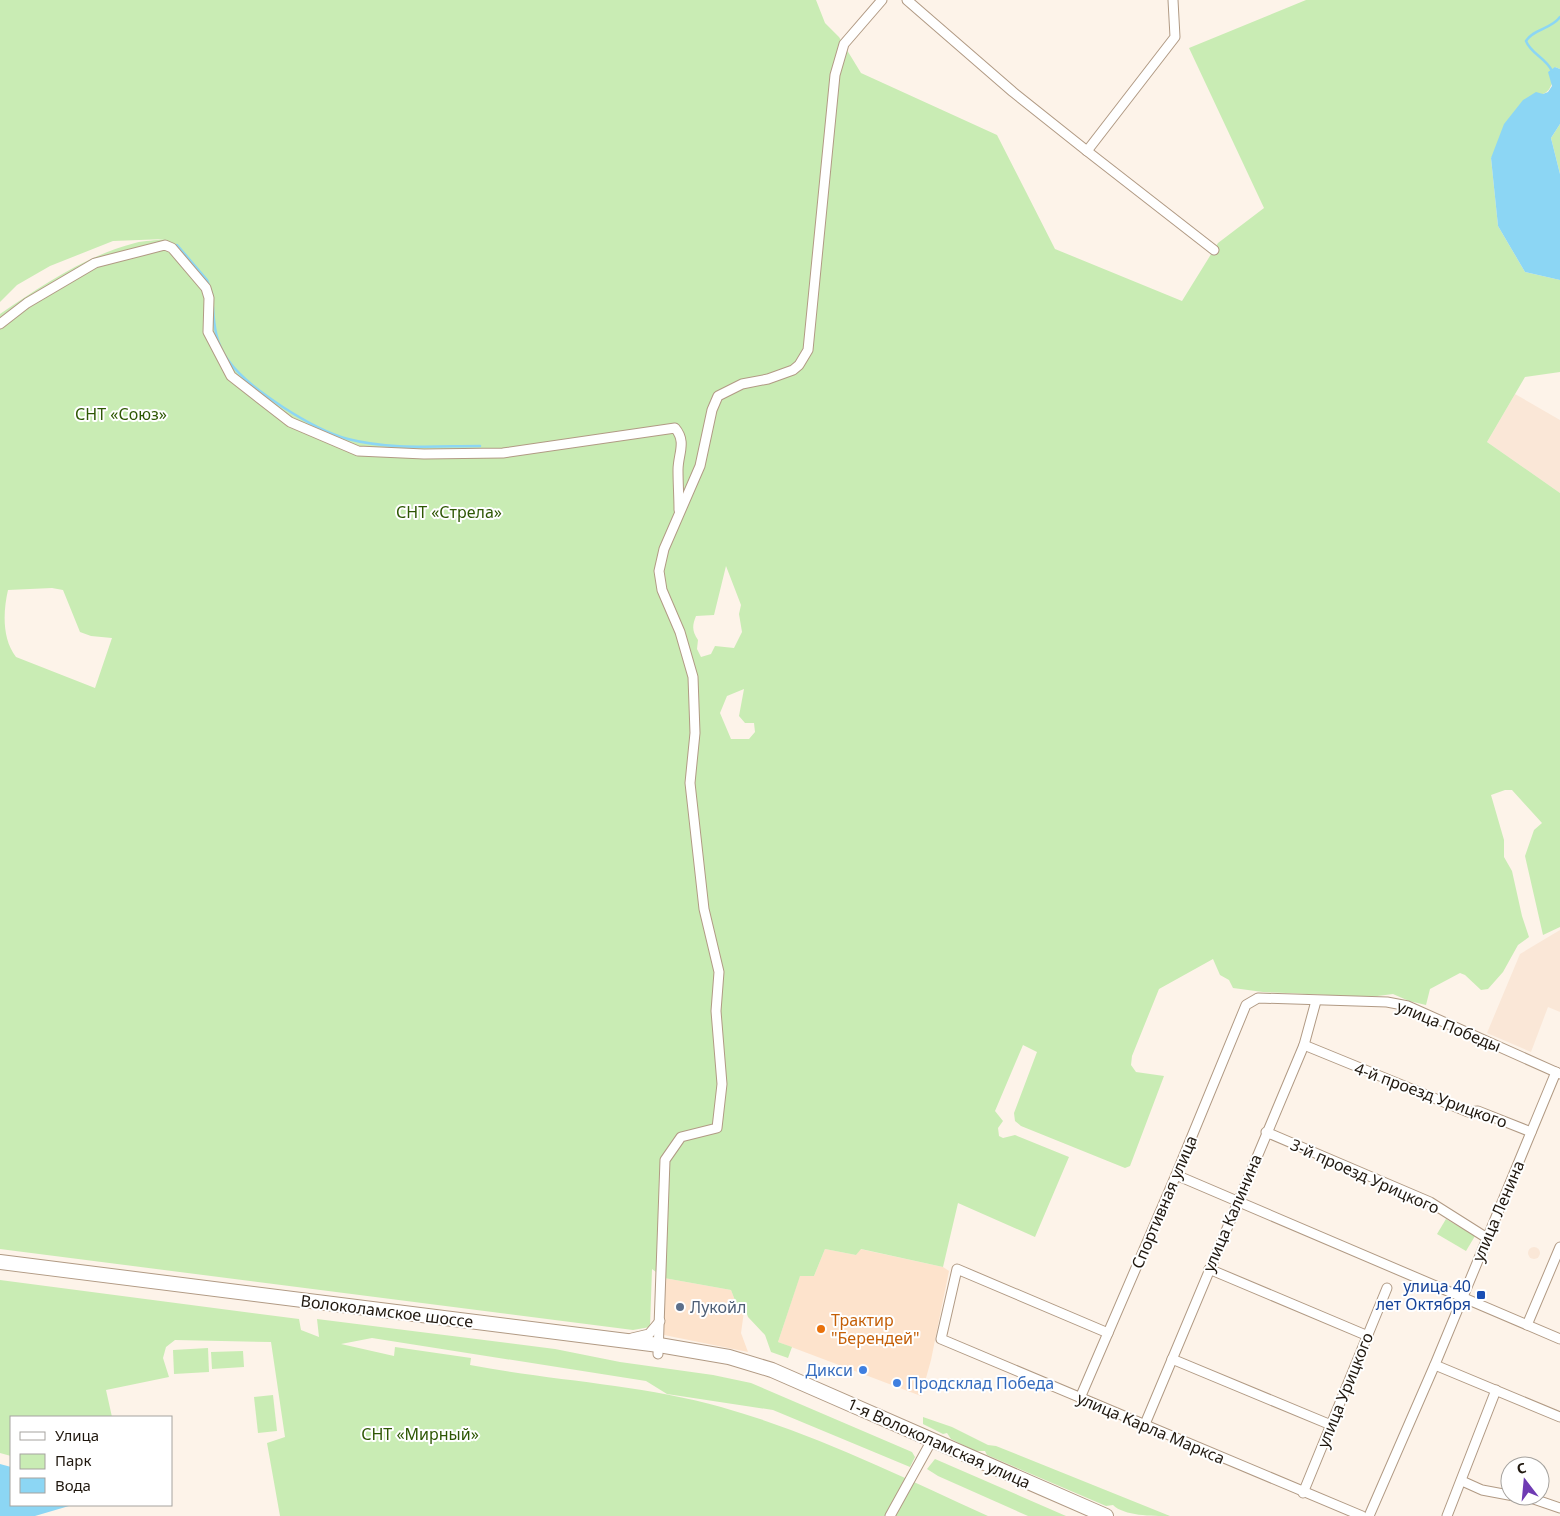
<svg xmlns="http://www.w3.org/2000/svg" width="1560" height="1516" font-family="'Noto Sans',sans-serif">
	<rect width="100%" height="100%" fill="#fdf3e9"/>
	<g fill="#fde3cc">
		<path d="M825 1249 856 1255 860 1249 943 1267 949 1271 931 1360 921 1396 778 1342 800 1275 814 1276Z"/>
		<path d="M664 1278 731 1290 736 1303 745 1304 741 1333 748 1352 664 1335Z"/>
	</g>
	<g fill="#fae7d7">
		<path d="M1515 394 1560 420V493L1487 442Z"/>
		<path d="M1560 930V1012L1548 1007 1531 1052 1487 1033 1520 954Z"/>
		<circle cx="1534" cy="1253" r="6"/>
	</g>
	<g fill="#c9ecb4" fill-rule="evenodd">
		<path d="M0 0H816L825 23 839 37 861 73 997 135 1055 249 1182 301 1218 243 1264 208 1189 48 1306 0H1560V69L1555 67C1553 78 1553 90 1543 94L1491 158 1498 226 1525 272 1560 280V372L1525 377 1487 442 1560 493V927L1543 935 1525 856 1534 830 1542 823 1512 790H1505L1491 795 1504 840V857L1512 871 1522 916 1529 937 1518 945 1503 972 1488 989 1481 990 1465 975 1460 973 1430 989 1426 1005 1409 1001 1393 994 1370 997 1263 992 1233 988 1229 980 1220 975 1213 959 1159 989 1132 1056 1131 1065 1136 1072 1164 1076 1130 1166 1125 1168 1021 1126 1015 1121 1014 1113 1037 1052 1023 1045 995 1111 1003 1121 998 1128 999 1136 1003 1138 1015 1135 1069 1157 1035 1237 958 1203 943 1267 861 1249 856 1255 825 1249 814 1276H800L778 1342 792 1347 788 1358 771 1352 765 1335 748 1317 744 1305 736 1303 731 1290 664 1278 652 1269 650 1327 633 1330 0 1249V314C43 285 85 256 135 243 145 240 156 241 165 239L113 241 50 266 17 285 0 302ZM726 566 741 605 739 614 742 632 734 648 715 646 711 654 701 657 697 649 698 640C692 631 692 626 696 616L714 615ZM52 588 63 590 80 632 91 636 112 638 95 688 16 657C2 639 3 612 8 590ZM744 689 739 716 745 723H754L755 732 749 739H731L720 713 727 696Z"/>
		<path d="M1560 124V174L1551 138Z"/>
		<path d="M1446 1219 1475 1236 1466 1251 1437 1234Z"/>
		<path d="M0 1280 299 1319 301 1330 319 1337 317 1319 555 1349 620 1362 713 1375 751 1383 912 1452 915 1457 910 1467 773 1410 667 1394 646 1381 372 1338 341 1344 394 1356 395 1347 471 1358 470 1365C553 1381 639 1384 721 1407 814 1433 900 1476 988 1516H280L267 1443 285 1437 271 1342 175 1340 166 1347 163 1358 169 1377 106 1390 112 1417H11V1456L0 1453Z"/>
		<path d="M208 1348 209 1372 174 1374 173 1350Z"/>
		<path d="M243 1351 244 1367 212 1369 211 1352Z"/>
		<path d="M273 1395 277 1431 258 1433 254 1397Z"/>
		<path d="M923 1417 952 1427 988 1445 996 1446 1170 1516C1152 1516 1124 1516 1113 1505L1106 1506 987 1455 985 1451H975L951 1439 947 1433 943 1434 923 1424Z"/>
		<path d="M935 1459 1066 1516H1028L938 1476 927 1469Z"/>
	</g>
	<g fill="#8cd6f4">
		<path d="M1555 67 1560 69V124L1551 138 1560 174V280L1525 272 1498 226 1491 158 1504 124 1523 100 1536 92 1543 94 1548 92 1552 86 1548 72Z"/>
		<path d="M0 1464 11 1467V1505L69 1506 35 1516H0Z"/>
	</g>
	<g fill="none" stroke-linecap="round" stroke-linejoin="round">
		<g stroke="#8cd6f4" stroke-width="2.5">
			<path d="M1552 71C1546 58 1531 54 1526 41 1533 29 1552 29 1560 17"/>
			<path d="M177 245 207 280 212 294"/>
			<path d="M213 307C214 326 216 344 228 360 248 389 314 430 348 439 390 450 437 446 480 446"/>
		</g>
		<g stroke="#b19a84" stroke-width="11">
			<g id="minor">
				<path d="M907 0 1013 92 1087 151"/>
				<path d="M1173 0 1175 37 1087 151 1214 250"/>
				<path d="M0 324 27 303 95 263 165 245 172 248 206 288 209 298 208 332 231 376 290 422 358 451 424 454 503 453 675 428C687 442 678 454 678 470 678 484 679 497 679 510"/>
				<path d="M1304 1045 1468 1112 1478 1111 1531 1132"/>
				<path d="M1266 1132 1430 1202 1487 1238"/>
				<path d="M1176 1175 1560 1339"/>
				<path d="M1209 1269 1368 1336"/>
				<path d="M1527 1325 1560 1247"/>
				<path d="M1108 1333 957 1269 941 1339 1362 1516"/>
				<path d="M632 1338 649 1334 660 1321"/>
				<path d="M658 1354 665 1160 681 1137 717 1128 722 1084 716 1011 719 972 704 909 690 783 695 733 693 677 680 632 662 590 659 571 664 549 700 466 712 410 718 396 742 384 768 379 793 370 799 365 808 350 835 75 844 44 882 0"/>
				<path d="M1172 1359 1331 1425"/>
				<path d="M1435 1365 1560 1417"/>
				<path d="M1080 1398 1176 1175 1246 1005 1258 998 1387 1002 1408 1006 1560 1074"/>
				<path d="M1145 1424 1304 1045 1316 1001"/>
				<path d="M1462 1481 1482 1490 1514 1496"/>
				<path d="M1303 1493 1387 1288"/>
				<path d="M1525 1496 1560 1508"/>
				<path d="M890 1516 932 1440"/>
				<path d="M1369 1516 1436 1362 1556 1072"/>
				<path d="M1447 1516 1496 1390"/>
			</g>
		</g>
		<g stroke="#b19a84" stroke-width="16">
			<path id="primary" d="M0 1262 659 1345 729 1357 772 1370 1106 1516"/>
		</g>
		<use href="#minor" stroke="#fff" stroke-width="9"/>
		<use href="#primary" stroke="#fff" stroke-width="14"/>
	</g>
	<rect fill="#1a4fb4" stroke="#fff" stroke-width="2" x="1476" y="1290" width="10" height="10" rx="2.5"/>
	<circle fill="#5c6f8a" stroke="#fff" stroke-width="2" cx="680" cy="1307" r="5"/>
	<circle fill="#e8710a" stroke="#fff" stroke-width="2" cx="821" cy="1329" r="5"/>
	<g fill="#3f7fe0" stroke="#fff" stroke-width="2">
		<circle cx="863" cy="1370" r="5"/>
		<circle cx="897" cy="1383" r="5"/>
	</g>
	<g text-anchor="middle" stroke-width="4" stroke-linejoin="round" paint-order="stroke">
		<g font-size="16" fill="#2e5704" stroke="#fff">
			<text x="121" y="420">СНТ «Союз»</text>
			<text x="449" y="518">СНТ «Стрела»</text>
			<text x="420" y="1440">СНТ «Мирный»</text>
		</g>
		<g font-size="16" fill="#20180f" stroke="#fff">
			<text transform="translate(1449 1026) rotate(22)" y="6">улица Победы</text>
			<text transform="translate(1431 1095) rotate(20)" y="6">4-й проезд Урицкого</text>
			<text transform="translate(1365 1176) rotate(24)" y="6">3-й проезд Урицкого</text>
			<text transform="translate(1164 1202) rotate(-67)" y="6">Спортивная улица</text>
			<text transform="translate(1498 1211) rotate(-67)" y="6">улица Ленина</text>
			<text transform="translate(1232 1213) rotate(-67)" y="6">улица Калинина</text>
			<text transform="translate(387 1311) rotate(7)" y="6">Волоколамское шоссе</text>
			<text transform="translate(1345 1390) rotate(-68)" y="6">улица Урицкого</text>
			<text transform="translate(1151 1428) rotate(23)" y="6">улица Карла Маркса</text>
			<text transform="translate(939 1443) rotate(24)" y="6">1-я Волоколамская улица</text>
		</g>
		<g font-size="16" fill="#164399" stroke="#fff" text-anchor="end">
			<text x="1471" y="1292">улица 40<tspan x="1471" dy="18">лет Октября</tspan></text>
		</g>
		<g font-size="16" fill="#4e5e75" stroke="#fff" text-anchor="start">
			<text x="690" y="1313">Лукойл</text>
		</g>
		<g font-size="16" fill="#c56008" stroke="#fff" text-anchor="start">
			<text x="831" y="1326">Трактир<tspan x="831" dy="18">"Берендей"</tspan></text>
		</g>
		<g font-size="16" fill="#366cbe" stroke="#fff" text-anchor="end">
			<text x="853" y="1376">Дикси</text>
			<text x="907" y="1389" text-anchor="start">Продсклад Победа</text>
		</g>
	</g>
	<rect x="10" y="1416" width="162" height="90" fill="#ffffff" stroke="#a6a39f"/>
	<rect x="20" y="1432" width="25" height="8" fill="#ffffff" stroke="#a6a39f"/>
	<text x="55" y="1441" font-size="15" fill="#20180f">Улица</text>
	<rect x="20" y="1454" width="25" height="15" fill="#c9ecb4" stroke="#a6a39f"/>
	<text x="55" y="1466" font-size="15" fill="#20180f">Парк</text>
	<rect x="20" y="1478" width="25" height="15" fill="#8cd6f4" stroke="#a6a39f"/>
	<text x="55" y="1491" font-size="15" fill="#20180f">Вода</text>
	<g transform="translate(1525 1481) rotate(344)"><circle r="24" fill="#ffffff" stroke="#a6a39f"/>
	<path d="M0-4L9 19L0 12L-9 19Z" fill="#6f3bb3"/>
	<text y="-8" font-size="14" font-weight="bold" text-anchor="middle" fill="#20180f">С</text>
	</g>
</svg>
